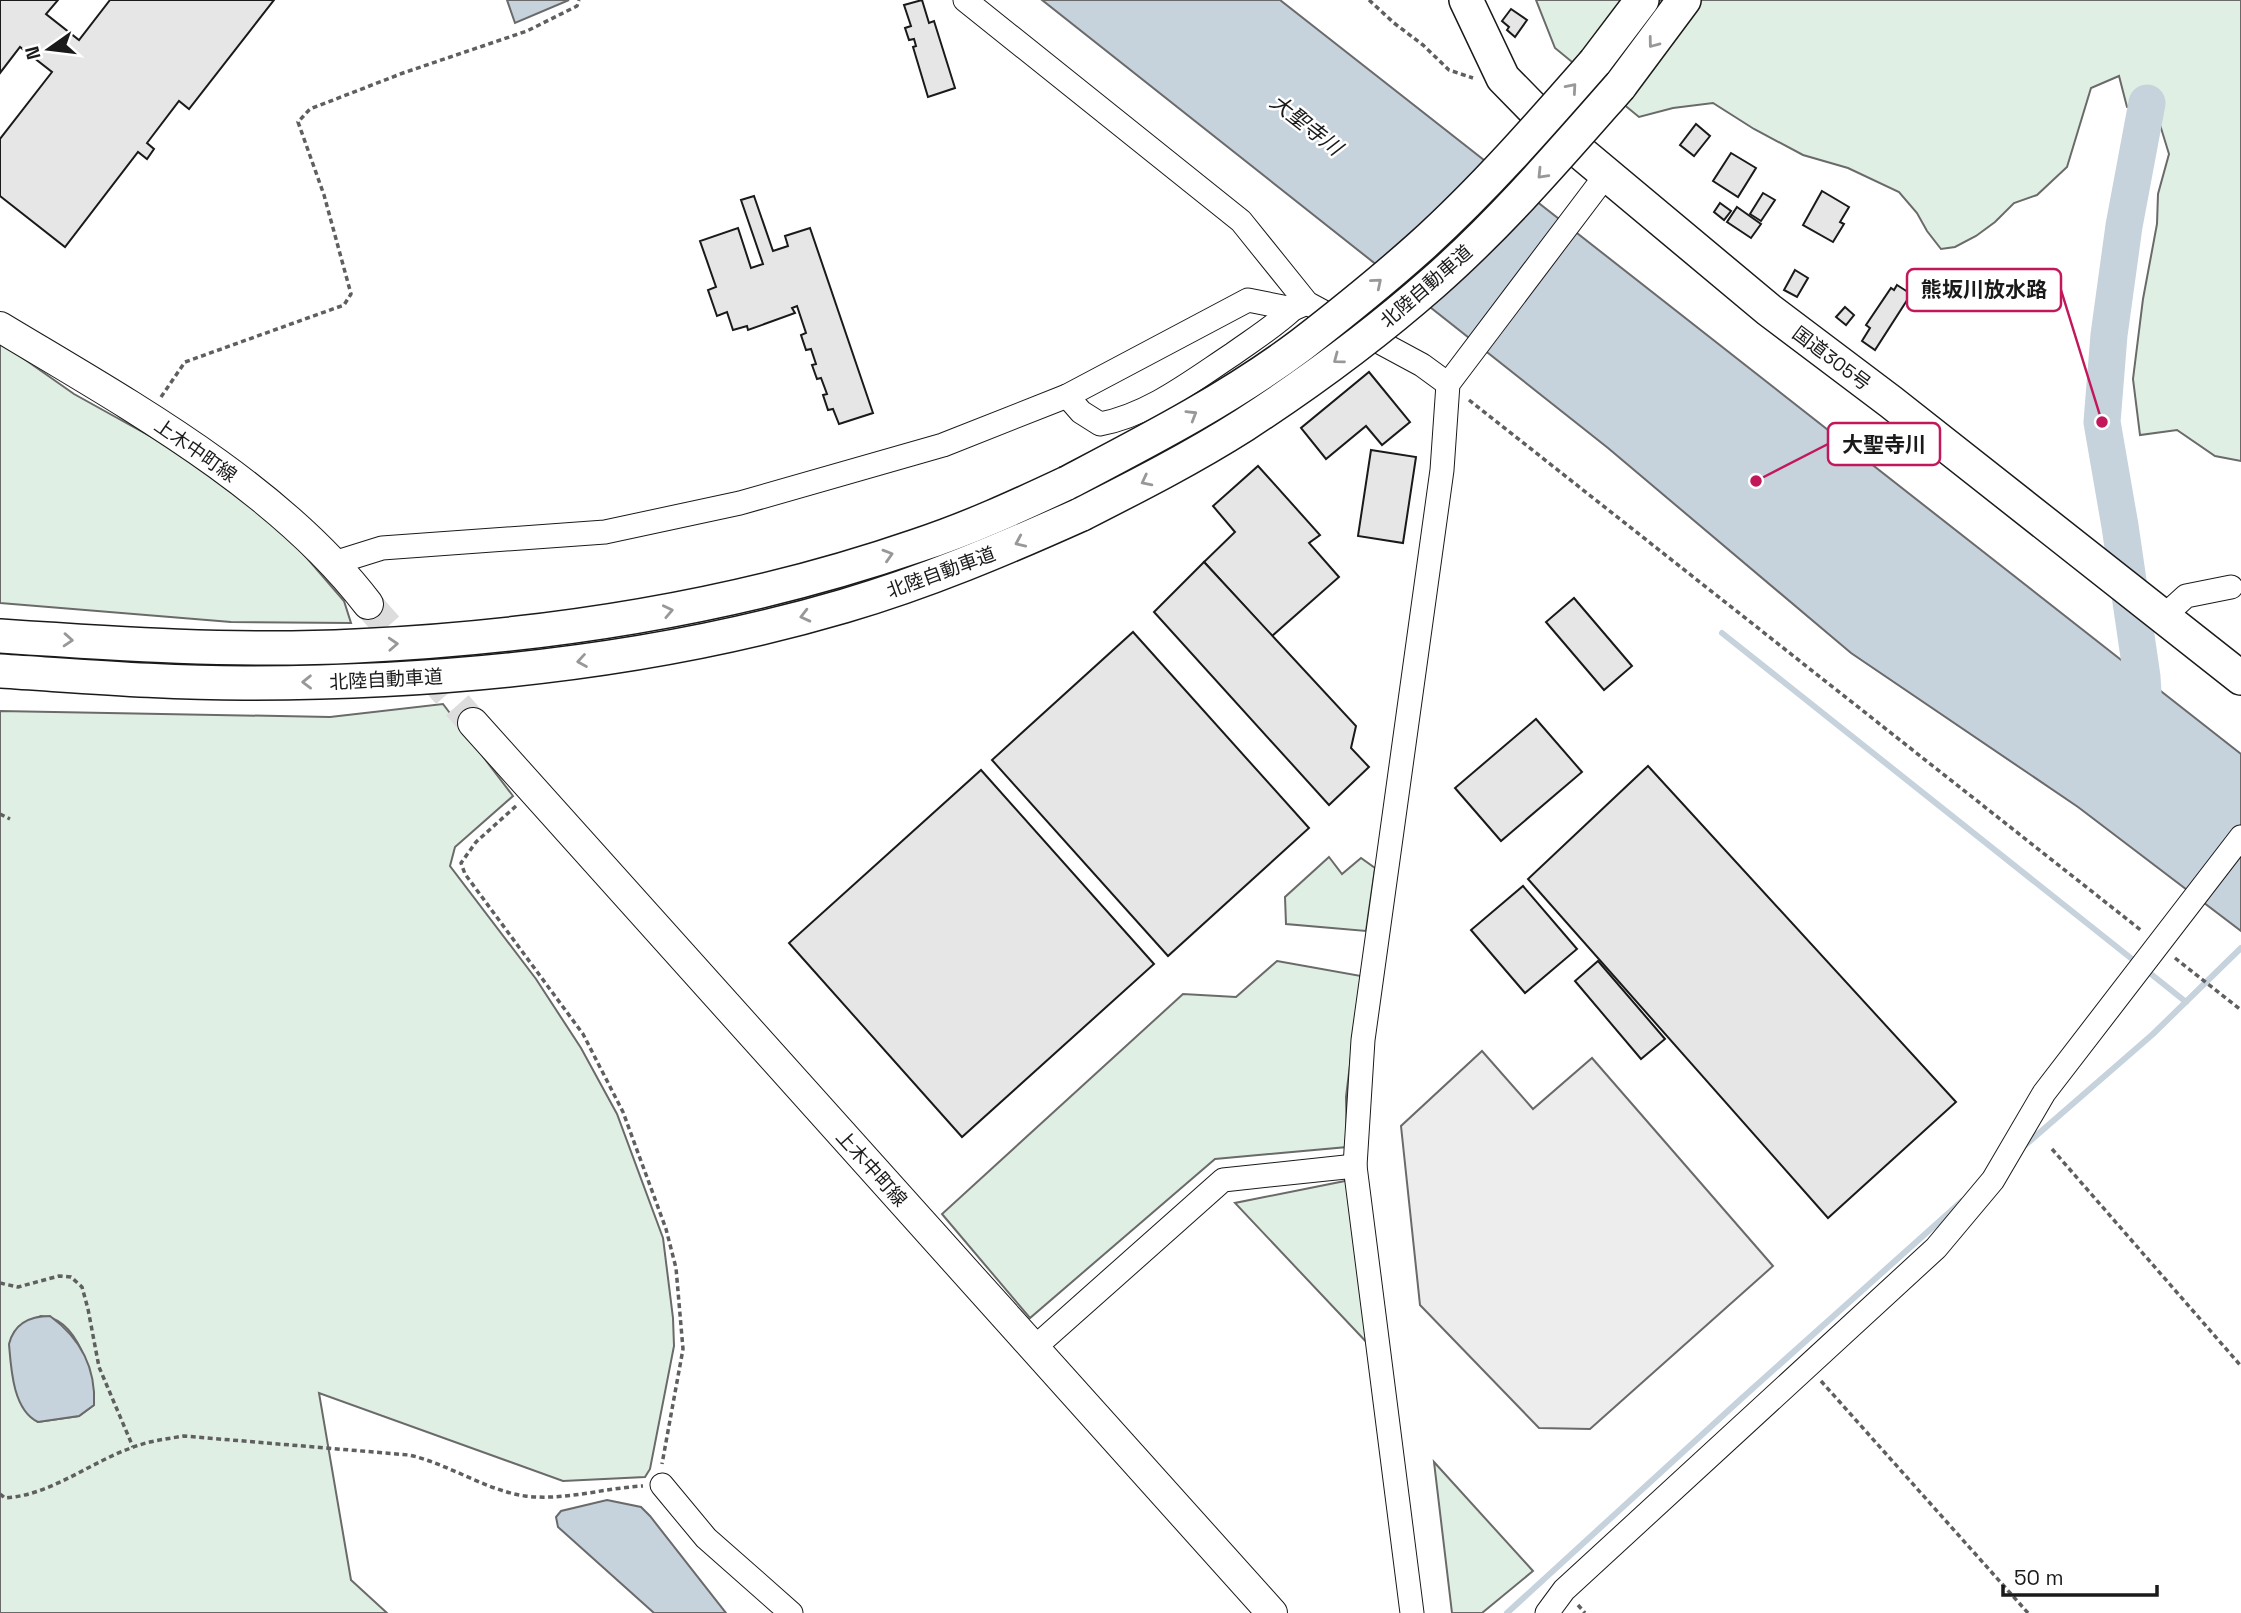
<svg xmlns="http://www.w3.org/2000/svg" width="2241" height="1613" font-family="'Space Grotesk','Noto Sans JP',sans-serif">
	<rect width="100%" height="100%" fill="#fff"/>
	<g fill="#e0efe3" stroke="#6a6a6a" stroke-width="2" fill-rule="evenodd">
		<path d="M1536 0H2241V461L2215 456 2177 430 2140 435 2133 379 2143 299 2157 224 2158 194 2169 154 2157 115 2127 107 2119 76 2091 88 2067 167 2037 195 2014 203 1995 222 1976 236 1955 247 1941 249 1927 231 1917 213 1899 192 1848 168 1803 155 1754 129 1713 103 1673 108 1639 117 1555 48Z"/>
		<path d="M0 342 74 394 184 455 232 490 294 543 344 601 351 623 231 622 0 603Z"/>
		<path d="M443 704 513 796 455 847 450 866 536 979 581 1048 617 1114 663 1238 673 1318 674 1346 650 1469 645 1477 563 1481 319 1393 351 1580 387 1613H0V711L330 717ZM41 1316C77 1317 95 1376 94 1405L79 1416 38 1422C22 1390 0 1329 41 1316Z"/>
		<path d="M1329 857 1342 874 1361 858 1375 868 1366 931 1286 924 1285 897Z"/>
		<path d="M1277 961 1361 976 1346 1097 1347 1147 1215 1159 1030 1318 942 1214 1183 994 1236 997Z"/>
		<path d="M1350 1180 1372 1348 1235 1203Z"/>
		<path d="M1434 1462 1533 1571 1482 1613H1452Z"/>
	</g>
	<path fill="#ededed" stroke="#6a6a6a" stroke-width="2" d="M1482 1051 1533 1109 1592 1058 1773 1266 1590 1429 1539 1428 1420 1305 1401 1126Z"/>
	<g fill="#c6d2dc" stroke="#6a6a6a" stroke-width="2">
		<path d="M507 0H569L515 23Z"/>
		<path d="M1042 0H1280L2241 754V931L2078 807 1851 653 1608 448Z"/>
		<path d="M50 1316C80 1338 96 1367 94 1405L79 1416 38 1422C13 1410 11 1369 9 1344 14 1324 30 1316 50 1316Z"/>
		<path d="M607 1500 641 1507 650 1516 726 1613H654L558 1527 556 1517 561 1511Z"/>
	</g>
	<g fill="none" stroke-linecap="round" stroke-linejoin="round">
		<g stroke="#c6d2dc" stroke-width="6">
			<path d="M1722 633 2137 963"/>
			<path d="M2146 970 2186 1002"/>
			<path d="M2023 1147 2153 1034 2241 948"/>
			<path d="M1507 1613 1741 1399 1962 1201"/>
		</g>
		<path stroke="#c6d2dc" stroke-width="37" d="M2145 725 2142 677 2120 526 2102 422 2109 335 2124 226 2147 103"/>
	</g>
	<g fill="#e6e6e6" stroke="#1a1a1a" stroke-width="2">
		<path d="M0 0H58L46 14 79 40 110 0H274L189 109 179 101 147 143 154 149 147 159 138 152 65 247 0 196V139L52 72 20 47 0 73Z"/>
		<path d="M922 0 929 23 934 21 955 88 928 97 913 47 916 46 914 39 909 40 905 28 911 26 904 5Z"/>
		<path d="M1511 9 1527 20 1515 37 1507 30 1509 27 1502 21Z"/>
		<path d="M1696 124 1710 136 1694 156 1680 145Z"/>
		<path d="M1731 153 1756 168 1738 197 1713 181Z"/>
		<path d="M1822 191 1849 207 1840 222 1844 224 1833 242 1803 225Z"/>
		<path d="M1763 193 1775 200 1761 221 1750 214Z"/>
		<path d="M754 196 773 251 788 246 785 236 810 228 873 413 839 424 833 409 828 410 823 395 827 394 821 378 817 379 812 365 816 364 811 349 806 350 801 335 806 333 797 306 792 308 795 313 748 330 747 326 733 330 727 312 717 316 708 290 716 287 700 241 738 228 751 268 763 264 741 200Z"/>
		<path d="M1720 203 1731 211 1724 220 1714 212Z"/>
		<path d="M1737 207 1761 224 1751 238 1727 222Z"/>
		<path d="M1795 270 1808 278 1797 297 1784 290Z"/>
		<path d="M1897 285 1911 294 1875 350 1862 341 1870 328 1866 325 1891 288 1894 290Z"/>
		<path d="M1845 307 1854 315 1846 325 1836 317Z"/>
		<path d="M1369 372 1410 422 1382 445 1366 426 1326 459 1301 428Z"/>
		<path d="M1371 450 1416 457 1403 543 1358 536Z"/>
		<path d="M1258 466 1320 535 1309 543 1339 577 1272 636 1204 562 1235 532 1213 506Z"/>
		<path d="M1204 562 1356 726 1351 748 1369 767 1329 805 1154 612Z"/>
		<path d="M1574 598 1632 666 1604 690 1546 622Z"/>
		<path d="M1133 632 1309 828 1168 956 992 760Z"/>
		<path d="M1536 719 1582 772 1501 841 1455 788Z"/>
		<path d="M1648 766 1956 1102 1828 1218 1528 879Z"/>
		<path d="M981 770 1154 964 962 1137 789 943Z"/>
		<path d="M1523 886 1577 949 1525 993 1471 930Z"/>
		<path d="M1598 961 1665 1039 1641 1059 1575 981Z"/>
	</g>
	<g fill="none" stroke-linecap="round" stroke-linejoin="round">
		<path stroke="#ddd" stroke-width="30" stroke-dasharray="30 15" stroke-linecap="butt" d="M368 604 473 723"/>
		<g stroke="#1a1a1a" stroke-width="25">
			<g id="minor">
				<path d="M965 0 1241 221 1307 303 1422 365 1448 384"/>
				<path d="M1067 396 1081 412 1100 424C1149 415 1192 381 1233 354 1254 339 1275 326 1293 309"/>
				<path d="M334 563 382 548 605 532 740 503 943 445 1067 396 1248 300 1293 309 1307 303"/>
				<path d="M2164 616 2186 596 2231 587"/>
				<path d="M1034 1348 1223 1180 1355 1166"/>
				<path d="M662 1485 706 1538 791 1613"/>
				<path d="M1412 1613 1355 1166 1363 1040 1442 470 1448 384 1606 175"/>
				<path d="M1547 1613 1564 1590 1936 1248 1993 1180 2044 1093 2241 837"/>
			</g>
		</g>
		<g stroke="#1a1a1a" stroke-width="32">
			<g id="major">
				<path d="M0 327C126 403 278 486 368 604"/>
				<path d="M473 723 1272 1613"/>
			</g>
		</g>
		<g stroke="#1a1a1a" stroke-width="36">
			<g id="highway">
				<path d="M1466 0 1503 78 1556 132 1769 310 1891 402 2241 678"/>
				<path d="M1595 62 1642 0"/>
				<path d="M1620 86 1684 0"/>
				<path d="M0 636C118 644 238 652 356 646 546 637 736 608 916 546 968 529 1018 506 1067 483"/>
				<path d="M0 671C81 676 163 683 244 683 446 683 650 663 844 606 926 582 1004 549 1082 514"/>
			</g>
		</g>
		<g stroke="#5f5f5f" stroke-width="3.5" stroke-dasharray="5 3.5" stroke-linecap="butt">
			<path d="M1369 0 1394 23 1423 45 1449 70 1473 78"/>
			<path d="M161 397 185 362 344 305 351 294 324 195 298 122 310 109 403 73 527 31 577 6 579 0"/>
			<path d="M1469 400 2142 931"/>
			<path d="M516 806 476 842 461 863 465 874 583 1034 623 1112 666 1229 676 1268 683 1349 662 1464"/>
			<path d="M0 814 10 819"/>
			<path d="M2175 958 2241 1010"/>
			<path d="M2052 1149 2241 1366"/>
			<path d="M0 1283 18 1287 59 1276 71 1277 82 1287 88 1309 99 1367 133 1447"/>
			<path d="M1821 1381 2028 1613"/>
			<path d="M0 1494 5 1498C51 1495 89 1463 131 1448 148 1441 166 1439 184 1436L409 1455C449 1464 485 1490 525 1496 564 1501 604 1488 643 1486"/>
			<path d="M1578 1605 1585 1613"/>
		</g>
		<use href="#minor" stroke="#fff" stroke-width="23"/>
		<use href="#major" stroke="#fff" stroke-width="30"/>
		<use href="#highway" stroke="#fff" stroke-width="33"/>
		<g stroke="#1a1a1a" stroke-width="36" stroke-linecap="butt">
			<g id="highway-bridge">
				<path d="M1067 483C1147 441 1229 399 1301 345 1341 314 1382 281 1420 247 1483 190 1539 126 1595 62"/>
				<path d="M1082 514C1137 486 1192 458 1244 425 1310 382 1375 334 1434 282 1502 222 1561 153 1620 86"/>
			</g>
		</g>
		<use href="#highway-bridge" stroke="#fff" stroke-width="33"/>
	</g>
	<defs><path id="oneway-chevron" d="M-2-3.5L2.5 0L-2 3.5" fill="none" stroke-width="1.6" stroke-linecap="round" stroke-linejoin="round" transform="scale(1.75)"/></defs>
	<g stroke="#989898">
		<use href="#oneway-chevron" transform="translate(1653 43) rotate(127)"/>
		<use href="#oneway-chevron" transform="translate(1572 88) rotate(-49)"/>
		<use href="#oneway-chevron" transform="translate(1542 174) rotate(134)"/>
		<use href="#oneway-chevron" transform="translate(1377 283) rotate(-40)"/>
		<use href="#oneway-chevron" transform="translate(1338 359) rotate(143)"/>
		<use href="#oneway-chevron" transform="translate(1192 415) rotate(-31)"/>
		<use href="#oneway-chevron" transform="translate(1146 481) rotate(153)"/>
		<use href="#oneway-chevron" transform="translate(1020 542) rotate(156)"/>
		<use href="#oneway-chevron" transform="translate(888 555) rotate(-17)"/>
		<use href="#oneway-chevron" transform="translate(668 611) rotate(-12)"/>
		<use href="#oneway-chevron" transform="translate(805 616) rotate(166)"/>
		<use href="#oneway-chevron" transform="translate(68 640) rotate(4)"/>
		<use href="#oneway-chevron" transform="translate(393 644) rotate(-3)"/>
		<use href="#oneway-chevron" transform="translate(582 661) rotate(171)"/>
		<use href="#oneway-chevron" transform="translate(307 682) rotate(179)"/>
	</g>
	<g text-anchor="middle" stroke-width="5" stroke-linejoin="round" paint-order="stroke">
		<g font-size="19" fill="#1a1a1a" stroke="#fff">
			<text transform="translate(1426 286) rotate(-41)" y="7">北陸自動車道</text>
			<text transform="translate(1832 358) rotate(37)" y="7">国道305号</text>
			<text transform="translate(196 450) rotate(35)" y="7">上木中町線</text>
			<text transform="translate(941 572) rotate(-20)" y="7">北陸自動車道</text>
			<text transform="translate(386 679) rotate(-3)" y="7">北陸自動車道</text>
			<text transform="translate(872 1168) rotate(48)" y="7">上木中町線</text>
		</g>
		<g font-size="21" font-style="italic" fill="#1a1a1a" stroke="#fff">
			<text transform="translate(1306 125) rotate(38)" y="7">大聖寺川</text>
		</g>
	</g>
	<path fill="none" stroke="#c2185b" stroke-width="2.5" d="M2102 422L2061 290M1756 481L1828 444"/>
	<g fill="#c2185b" stroke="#fff" stroke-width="2.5">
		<circle cx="2102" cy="422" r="7"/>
		<circle cx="1756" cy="481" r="7"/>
	</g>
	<g fill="#fff" stroke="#c2185b" stroke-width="2.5">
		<rect x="1907" y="269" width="154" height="42" rx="7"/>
		<rect x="1828" y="423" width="112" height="42" rx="7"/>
	</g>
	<g font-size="21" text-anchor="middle" font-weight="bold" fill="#1a1a1a">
		<text x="1984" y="297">熊坂川放水路</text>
		<text x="1884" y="452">大聖寺川</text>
	</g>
	<g transform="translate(49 49) rotate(256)" stroke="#ffffff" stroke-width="5" paint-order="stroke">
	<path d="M0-5L12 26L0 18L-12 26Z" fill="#1a1a1a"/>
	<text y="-10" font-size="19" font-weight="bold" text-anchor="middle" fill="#1a1a1a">N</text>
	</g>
	<path d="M2003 1585v10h154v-10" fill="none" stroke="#1a1a1a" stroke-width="3.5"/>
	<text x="2014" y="1585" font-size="21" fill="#1a1a1a" stroke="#ffffff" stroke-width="5" paint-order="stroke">50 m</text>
</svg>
